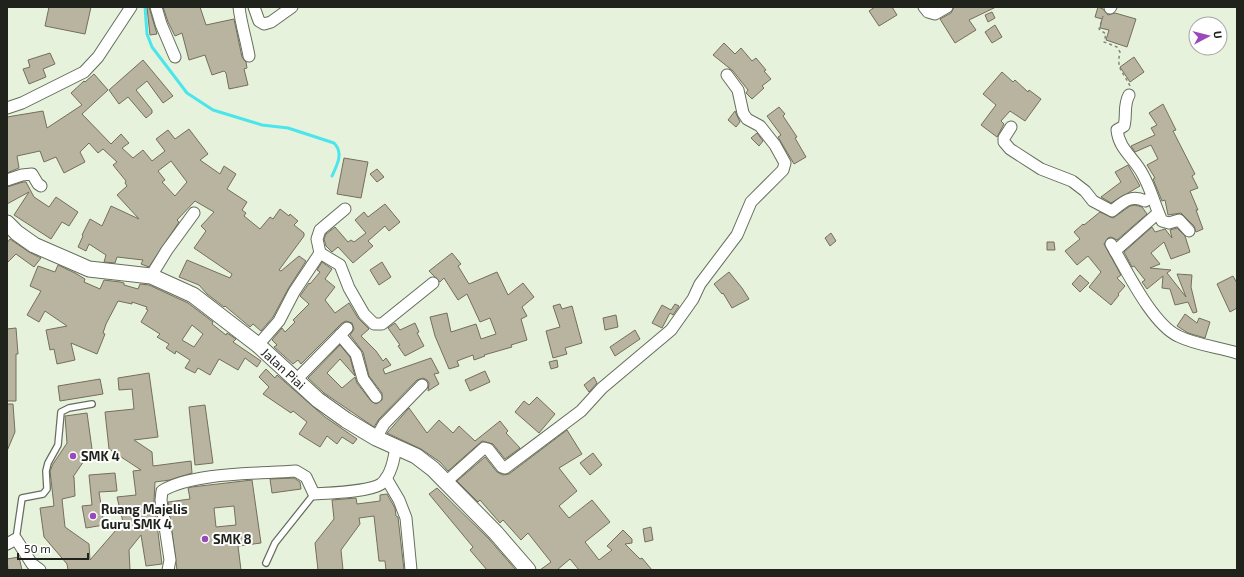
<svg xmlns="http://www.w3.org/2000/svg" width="1244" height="577" font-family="'Exo 2',sans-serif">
	<rect width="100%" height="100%" fill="#e7f2dd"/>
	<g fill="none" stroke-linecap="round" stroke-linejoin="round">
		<path stroke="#4be5ec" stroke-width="3" d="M145 7 147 34 152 47 187 93 213 110 262 125 288 128 334 143C344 153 337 165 332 176"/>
	</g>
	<g fill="#b9b49f" stroke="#746f5c" fill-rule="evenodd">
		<path d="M49 7H91L85 34 45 26Z"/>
		<path d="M147 7H149L157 34 150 35Z"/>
		<path d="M163 7H200L206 25 234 19 242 57 246 62 247 68 244 69 248 85 229 89 226 73 224 71 212 75 205 55 189 60 182 33 175 36 168 22Z"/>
		<path d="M875 7H892L897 15 879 26 869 11Z"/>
		<path d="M954 7H996L969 20 976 30 955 43 940 19 951 13Z"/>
		<path d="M1098 7 1103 9 1108 15 1115 13 1136 19 1127 47 1106 40 1109 30 1100 28 1102 19 1095 17Z"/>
		<path d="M992 12 995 18 988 22 985 15Z"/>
		<path d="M995 25 1002 37 992 43 985 32Z"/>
		<path d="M724 43 735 54 741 48 752 61 756 58 766 70 764 71 771 79 762 86 764 88 752 99 746 93 748 90 733 71 713 55Z"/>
		<path d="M50 53 55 64 43 69 46 77 29 84 23 69 30 67 28 60Z"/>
		<path d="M1134 57 1144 72 1130 82 1120 67Z"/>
		<path d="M143 60 173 96 163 103 147 81 136 90 152 110V113L146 118 128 97 119 104 109 90Z"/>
		<path d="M1002 72 1013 82 1015 80 1028 92 1029 90 1041 99 1025 121 1010 111 1001 121 1004 124 997 137 981 125 996 105 983 94Z"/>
		<path d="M94 74 108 90 82 114 111 144 121 134 129 143 122 148 133 158 143 150 152 161 165 151 156 139 168 130 175 139 189 129 208 154 200 160 220 174 224 166 236 174 227 189 247 202 242 210 246 213 244 216 260 229 270 217 273 219 280 209 289 216 290 214 298 221 294 225 304 233V236L279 270 281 271 299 256 306 261 288 289 273 317 261 331 253 324 250 327 225 306 224 307 207 294 199 285 179 277 187 260 230 278 232 274 194 248 206 231 201 226 214 212 195 201 177 220 179 222 149 267 141 264 143 260 117 257 115 263 104 262 106 255 89 244 86 251 78 247 83 236 82 235 90 219 102 226 111 206 139 219 117 195 127 186 125 183 126 181 113 165 117 162 103 149 98 153 89 143 80 152 85 162 64 173 56 157 44 162 40 151 17 156 19 168 7 173V117L43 111 47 128 82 105 71 93 84 81 85 82ZM171 161 187 182 175 196 162 182 165 180 158 171Z"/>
		<path d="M1163 104 1176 130 1173 131 1195 174 1192 176 1198 188 1190 191 1198 210H1196L1203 229 1196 232 1194 226 1181 213 1168 215 1165 200 1162 201 1153 179 1155 178 1147 165 1158 159 1151 145 1135 152 1131 146 1155 135 1151 128 1157 125 1149 113Z"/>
		<path d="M779 107 785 114 783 116 797 137 795 138 806 157 794 164 778 137 781 135 767 116Z"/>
		<path d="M735 111 740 122 736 127 728 120Z"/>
		<path d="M757 133 763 141 759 146 751 138Z"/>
		<path d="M344 158 368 162 361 198 337 194Z"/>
		<path d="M1128 165 1140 186 1111 203 1101 197 1121 182 1115 172Z"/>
		<path d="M377 169 384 177 377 182 370 174Z"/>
		<path d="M23 182H26L34 197 49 207 56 197 78 212 69 226 62 222 51 239 14 215 29 192 7 204V187Z"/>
		<path d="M385 204 400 222 389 231 385 226 368 241 373 246 353 263 338 247 332 252 326 246 324 239 326 234 335 227 348 242 351 240 354 242 366 233 355 220 364 212 368 217Z"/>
		<path d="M1130 206 1135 205 1142 207 1147 214 1117 240 1111 237 1108 238 1104 244 1121 275 1117 278 1125 286 1118 294 1119 295 1111 305 1089 287 1101 272 1088 256 1077 265 1065 251 1080 239 1074 232 1083 224 1084 225 1100 212 1113 218Z"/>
		<path d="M1152 227 1155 232 1165 229 1172 238 1170 230 1177 228 1185 236 1190 252 1171 259 1164 242 1151 253 1160 264 1150 268 1171 270 1167 273 1186 297 1177 274 1192 275 1191 287 1197 312 1193 313 1188 302 1175 305 1170 289 1162 288 1163 276 1147 289 1142 282 1145 280 1134 266 1132 267 1124 252Z"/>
		<path d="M831 233 836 241 830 246 825 238Z"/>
		<path d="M10 239 29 252 41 258 34 267 16 254 7 263V243Z"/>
		<path d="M1047 242H1054L1055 250H1047Z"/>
		<path d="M452 253 461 264 458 266 469 284 497 272 508 295 523 283 534 297 522 307 527 316 521 319 527 340 511 345 512 347 484 355 485 356 474 360 473 355 457 361 459 366 449 369 435 336 430 317 447 313 451 332 476 324 481 339 496 334 490 318 480 322 467 294 458 300 444 278 440 282 429 271Z"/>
		<path d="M322 262 332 269 325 279 335 287 325 300 335 313 349 303 358 318 369 329 361 336 376 351 383 361 386 358 391 365 383 369 385 374 431 358 439 373 434 374 439 384 428 391 429 383 427 380 423 378 417 380 379 419 374 427 324 393 308 378 340 345 350 357 355 376 340 359 327 373 342 388 355 377 357 383 371 401 376 404 382 400V393L369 376 363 352 350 335 354 329 352 323 346 321 342 323 301 364 298 360 293 364 274 347 277 345 272 340 282 328 285 332 295 322 293 320 309 304 300 296 309 283 310 284 320 272 317 270Z"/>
		<path d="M382 262 391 277 379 285 370 270Z"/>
		<path d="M58 265 75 273 85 279 84 282 100 289 104 280 120 282 124 283V285L138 289 140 284 149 285 188 303 213 322 212 324 226 335 227 333 236 339 233 342 261 361 257 367 245 358 238 370 219 359 210 375 198 368 195 373 185 368 190 360 176 351 175 354 166 348 169 344 157 337 160 334 141 322 148 310 146 309 147 307 132 302V304L118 301 106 324 103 333 105 334 97 354 71 343 75 360 57 364 54 349 50 350 46 330 67 326 45 311 39 322 27 315 41 291 30 286 38 266 55 272ZM192 325 203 334 194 347 182 340Z"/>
		<path d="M729 272 742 288 749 299 732 308 723 293 722 294 714 284Z"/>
		<path d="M1080 275 1089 283 1080 292 1072 284Z"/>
		<path d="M1233 276 1237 283V308L1230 312 1217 284Z"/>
		<path d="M560 304 562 309 572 306 582 343 565 348 567 354 553 358 546 331 560 327 553 306Z"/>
		<path d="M675 304 679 306 673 315 670 313 662 328 652 323 662 305 671 310Z"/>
		<path d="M1185 314 1197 323 1199 318 1210 322 1205 338 1188 333 1177 326Z"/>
		<path d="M616 315 618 327 605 330 603 318Z"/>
		<path d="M395 323 400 330 415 323 419 332 417 333 424 346 405 356 398 346 400 345 388 328Z"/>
		<path d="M16 328 18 354H16V401H7V329Z"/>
		<path d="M635 330 640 339 615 356 610 347Z"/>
		<path d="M557 360 558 367 551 369 549 362Z"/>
		<path d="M266 369 275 378 277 375 325 417 357 439 353 444 342 437 337 444 327 436 320 447 299 434 307 422 293 411 291 413 263 394 269 387 259 377Z"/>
		<path d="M485 371 490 382 470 391 465 380Z"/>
		<path d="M149 373 158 437 134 440 152 452 153 466 191 461 192 473 170 480 155 482 154 501 162 564 146 566 141 535 129 550 130 570H68L67 564 44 537 40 508 54 506 50 471 53 464 67 443 65 416 87 413 92 449 73 477H74L75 496 62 499 65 527 89 544 90 560 123 522 117 497 136 495 133 471 141 470 109 449 105 412 134 409 132 389 119 390 118 378Z"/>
		<path d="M594 377 597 383 589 392 584 385Z"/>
		<path d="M100 379 103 394 60 401 58 386Z"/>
		<path d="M537 397 555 414 539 433 515 412 524 401 529 405Z"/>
		<path d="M7 404H13L15 432 7 451Z"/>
		<path d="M205 405 213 463 195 465 189 407Z"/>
		<path d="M409 408 427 433 439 420 453 433 459 426 475 441 500 421 508 431 506 433 520 448 505 459 493 444 482 441 448 471 440 462 421 449 387 433Z"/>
		<path d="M567 430 582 454 559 468 577 491 559 506 569 518 592 500 610 522 585 542 599 560 612 550 607 546 623 530 632 539V543L625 544 640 559 642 558 652 570H579L570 559 557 570H540L551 562 528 533 521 540 503 520 500 523 480 500 478 502 457 481 485 457 497 472 503 475 509 474Z"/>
		<path d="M593 453 602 465 590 475 580 463Z"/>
		<path d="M115 473 117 491 99 492 104 525 86 528 82 506 92 505 89 475Z"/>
		<path d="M294 478 300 482 301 489 272 493 270 479Z"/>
		<path d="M252 480 261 543 238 546 241 570H177L168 502 190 499 188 488 192 487ZM234 506 236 525 216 527 214 508Z"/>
		<path d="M437 488 489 539 516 570H487L470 550 473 547 429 494Z"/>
		<path d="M387 494 395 508 396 516 398 517 404 570H386L385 561H379L374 516 359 518 360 524 341 550 343 570H318L315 543 334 519 332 500 356 498 357 504 380 501V495Z"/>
		<path d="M651 527 653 540 645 542 643 529Z"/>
		<path d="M19 557 22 570H8L7 559Z"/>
	</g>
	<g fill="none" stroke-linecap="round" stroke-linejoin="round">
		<g stroke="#656e5c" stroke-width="8">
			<g id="lane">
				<path d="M16 539 22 498 43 494 47 489 46 471 48 463 58 445 61 412 69 408 92 404"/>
				<path d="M266 563 275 543 314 494"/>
			</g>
		</g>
		<g stroke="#656e5c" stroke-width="13">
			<g id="street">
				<path d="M156 7 161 24 175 57"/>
				<path d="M239 7C241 24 246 39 249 56"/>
				<path d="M254 7 259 21 264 24 271 22 292 7"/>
				<path d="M924 7 928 12 935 14 947 7"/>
				<path d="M1110 8 1111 7"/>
				<path d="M1129 95C1123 106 1127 115 1124 126L1117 130C1119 150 1135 158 1143 175 1151 189 1155 206 1162 221L1169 223 1179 220 1189 231"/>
				<path d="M7 108 22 103 84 72 98 57 131 7"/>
				<path d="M1011 127 1004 138V142L1010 149 1041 169 1072 181 1085 191 1093 201 1112 211C1123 202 1131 194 1145 201L1152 197"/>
				<path d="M7 180 22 175 32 174 38 184 41 186"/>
				<path d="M1111 244C1126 269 1152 324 1178 336 1196 345 1218 347 1237 353"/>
				<path d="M1115 251 1158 213"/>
				<path d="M320 253 340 265 349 288 364 314 374 324H382L433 283"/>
				<path d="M151 276 167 250 194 213"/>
				<path d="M340 335 356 354 363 379 376 397"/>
				<path d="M258 345 279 321 294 292 320 253 317 239 320 230 345 209"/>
				<path d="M296 380 347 328"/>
				<path d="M376 438 384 424 422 385"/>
				<path d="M386 478 399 500 406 518 411 570"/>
				<path d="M447 481 484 448 488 449 502 467 505 468 581 411 602 388 671 330 693 299 700 284 737 235 751 202 783 170 785 163 775 145 760 126 747 119 743 113 738 90 727 75"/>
				<path d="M7 544 16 539 32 564 40 570"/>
				<path d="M168 570 170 560 161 500 162 491C193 472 259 474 296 471L306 477 314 494C329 493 369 492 381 484 391 476 394 459 396 447"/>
			</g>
		</g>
		<g stroke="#656e5c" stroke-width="17">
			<g id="secondary">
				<path id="s1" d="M7 223 17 233 34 245 89 269 151 276 193 295 258 345 318 400 346 420 376 438 416 456 433 469 496 533 528 570"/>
			</g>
		</g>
		<path stroke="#81897b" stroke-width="1.5" stroke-dasharray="3 3" stroke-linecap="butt" d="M1103 16 1099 29 1106 34 1104 42 1117 47 1120 52C1116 70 1123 71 1130 86"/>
		<use href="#lane" stroke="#fff" stroke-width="5.5"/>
		<use href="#street" stroke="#fff" stroke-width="11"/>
		<use href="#secondary" stroke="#fff" stroke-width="15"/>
	</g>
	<g fill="#9949ba" stroke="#fff" stroke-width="1.5">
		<circle cx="73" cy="456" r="4"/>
		<circle cx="93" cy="516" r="4"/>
		<circle cx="205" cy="539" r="4"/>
	</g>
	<g text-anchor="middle" stroke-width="4" stroke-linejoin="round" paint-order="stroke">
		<g font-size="13" fill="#1f231c" stroke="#fff">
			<text dy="5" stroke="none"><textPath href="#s1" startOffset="320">Jalan Piai</textPath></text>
		</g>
		<g font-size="13" font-weight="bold" fill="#1f231c" stroke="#fff" text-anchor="start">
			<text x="81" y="461">SMK 4</text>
			<text x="101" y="514">Ruang Majelis<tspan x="101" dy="15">Guru SMK 4</tspan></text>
			<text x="213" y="544">SMK 8</text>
		</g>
	</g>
	<rect width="1244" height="577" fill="none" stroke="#1f231c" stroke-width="16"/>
	<g transform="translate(1208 36) rotate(83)"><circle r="19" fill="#ffffff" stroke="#a5a7a4"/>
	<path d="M0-3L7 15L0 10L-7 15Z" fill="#9949ba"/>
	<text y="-6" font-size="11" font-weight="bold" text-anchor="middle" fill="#1f231c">U</text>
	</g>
	<path d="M18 553v6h70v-6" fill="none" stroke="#1f231c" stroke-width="2"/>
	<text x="24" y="553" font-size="12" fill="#1f231c" stroke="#ffffff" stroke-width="3" paint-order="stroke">50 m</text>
</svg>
